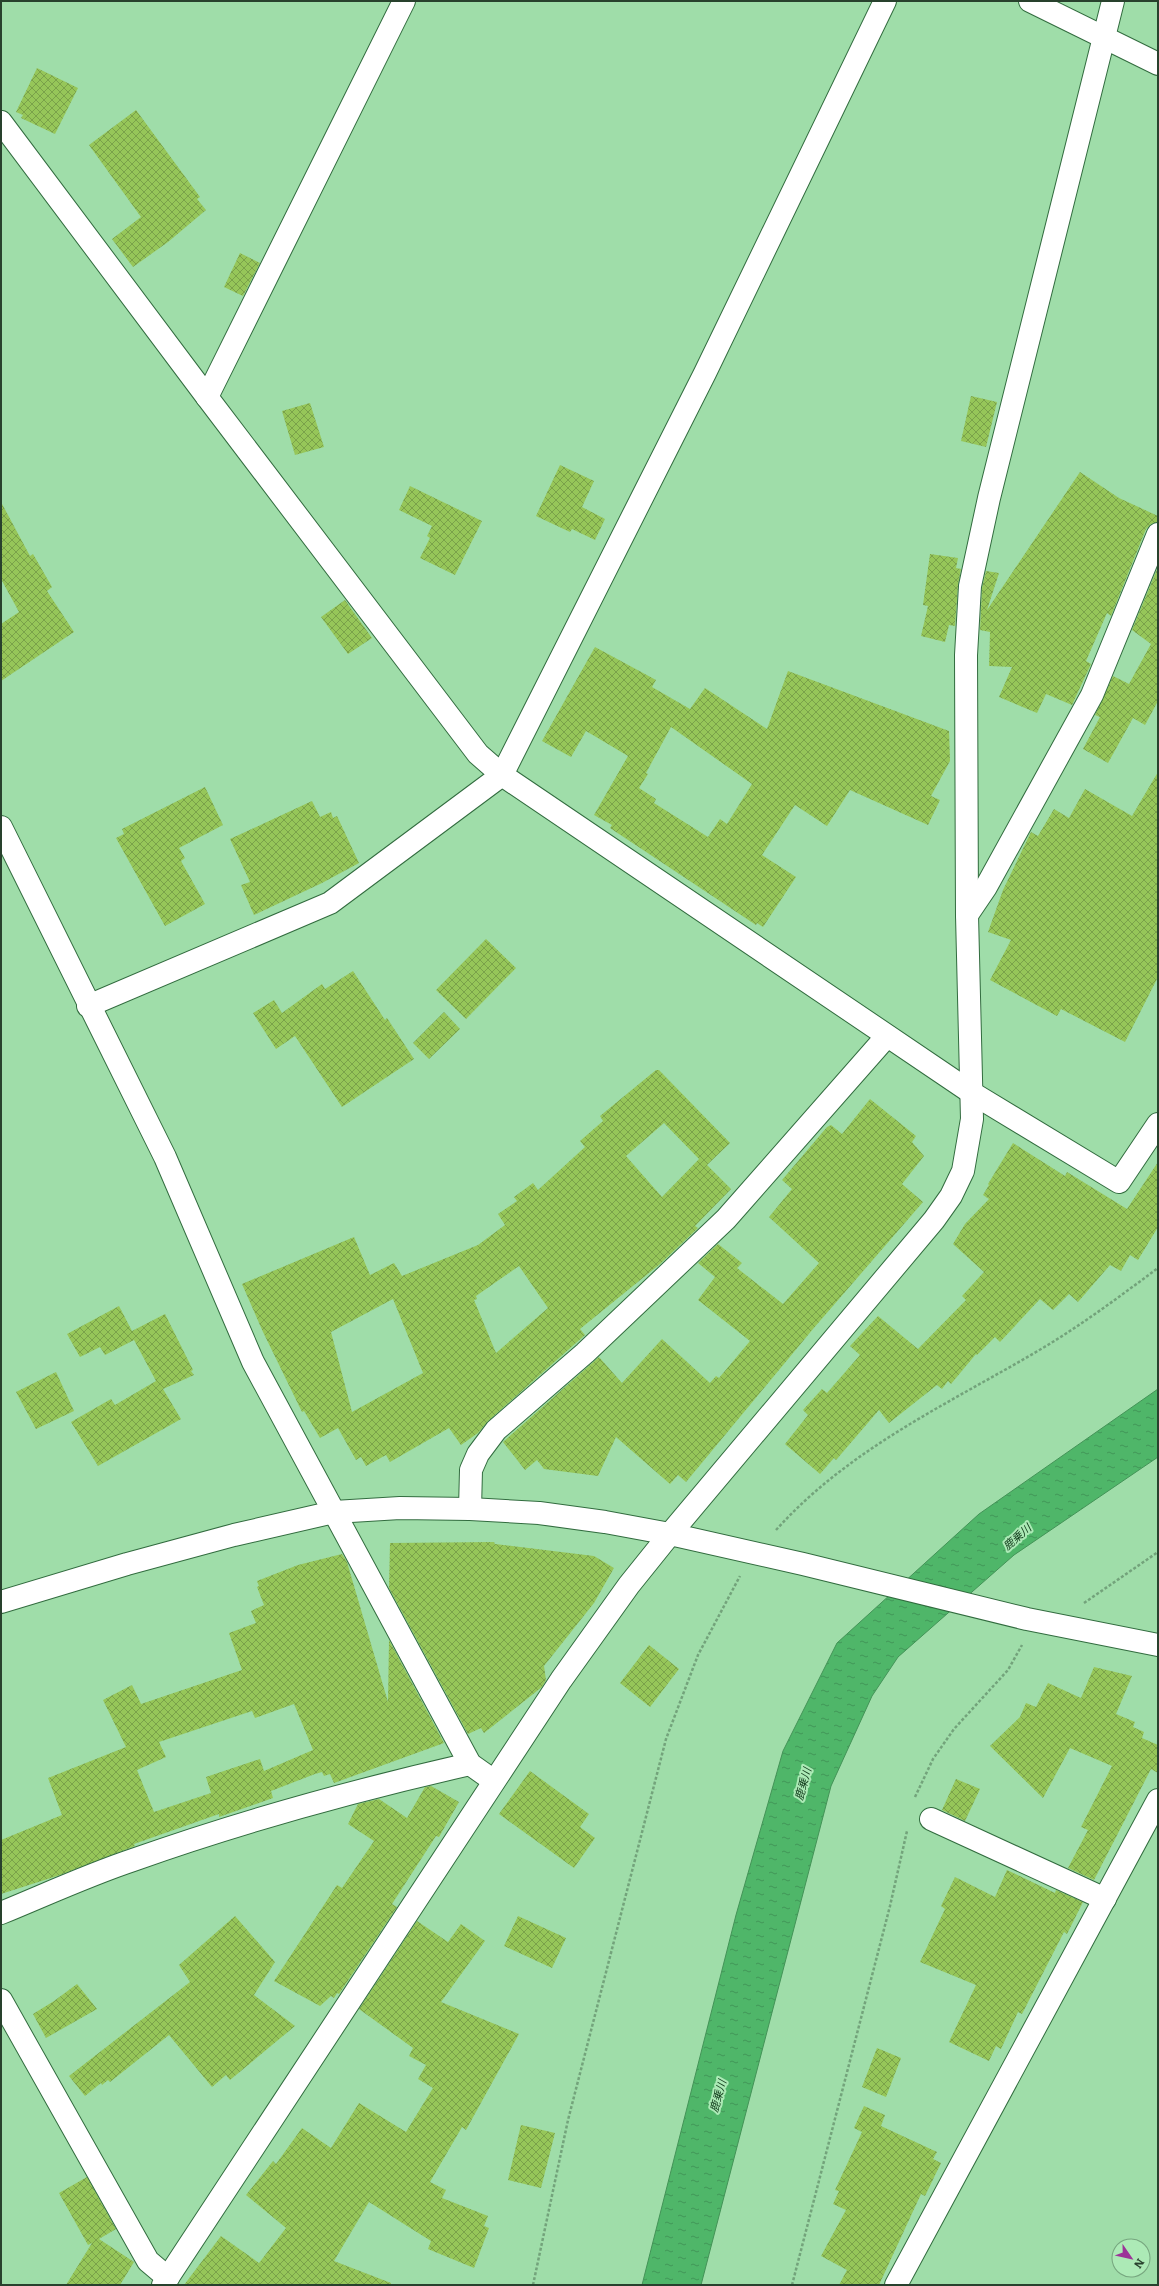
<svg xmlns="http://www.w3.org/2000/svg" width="1159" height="2286" font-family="Literata,'Noto Sans JP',serif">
	<defs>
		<pattern id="water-ripples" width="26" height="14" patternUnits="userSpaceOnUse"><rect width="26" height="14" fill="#4fb669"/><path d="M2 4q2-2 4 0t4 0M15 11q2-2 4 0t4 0" fill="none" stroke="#429657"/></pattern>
		<pattern id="building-cross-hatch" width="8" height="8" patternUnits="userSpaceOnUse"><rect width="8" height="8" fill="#96c659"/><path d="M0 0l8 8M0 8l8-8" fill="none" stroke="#7aa24a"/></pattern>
	</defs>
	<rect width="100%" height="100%" fill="#9fdda9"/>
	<path fill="url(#water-ripples)" stroke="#439357" d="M1158 1389V1457L1014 1555 898 1657 872 1696 831 1786 701 2285H642L736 1915 783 1751 837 1643 979 1514Z"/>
	<g fill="url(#building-cross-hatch)" fill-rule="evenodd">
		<path d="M37 68 78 88 55 134 21 118 23 115 16 112Z"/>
		<path d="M136 110 200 197 197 199 206 210 168 242 133 267 112 239 141 217 89 145Z"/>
		<path d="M240 253 260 263 243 296 224 287Z"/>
		<path d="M971 396 997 402 986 447 961 441Z"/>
		<path d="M310 403 324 447 295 455 282 411Z"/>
		<path d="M560 465 594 481 582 507 605 519 595 540 572 529 570 532 536 516Z"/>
		<path d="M1080 472 1119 498 1158 516V522L1151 524 1146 529 1111 616 1107 613 1086 661 1091 664 1072 705 1046 694 1037 713 999 697 1012 667 989 666 990 632 980 630 982 588 986 571 999 573 987 610Z"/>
		<path d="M410 486 482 521 455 575 420 558 430 538 427 536 432 526 399 510Z"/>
		<path d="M1 502 30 556 33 554 52 587 47 591 74 632 1 681V624L19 612 1 579Z"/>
		<path d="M930 554 958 558 956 568 961 569 958 585 955 626 949 625 945 642 921 636 928 606 923 605Z"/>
		<path d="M1158 567V701L1145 725 1133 718 1108 763 1083 749 1100 717 1095 715 1113 676 1129 684 1151 644 1132 630Z"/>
		<path d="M345 600 372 638 348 654 321 617Z"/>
		<path d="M595 647 656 680 652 687 690 709 705 688 767 729 788 671 949 731 950 761 931 796 940 800 928 825 850 790 827 826 795 805 762 855 796 877 763 927 757 923 756 925 610 828 612 825 594 815 628 756 586 731 571 757 542 741ZM671 727 752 784 727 824 720 819 708 837 654 803 656 799 639 788 648 774 646 773Z"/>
		<path d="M1158 772V977L1125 1042 1061 1009 1057 1016 990 980 1011 940 988 932 1003 890 1031 832 1038 836 1054 809 1069 818 1085 789 1132 816Z"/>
		<path d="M205 787 223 825 179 848 185 858 181 861 205 904 165 926 116 838 124 834 122 829Z"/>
		<path d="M312 801 320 817 331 812 333 818 337 816 359 863 322 883 254 915 241 885 250 882 230 839Z"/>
		<path d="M486 939 516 968 466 1019 436 990Z"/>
		<path d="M353 971 385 1020 387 1018 414 1059 342 1107 295 1036 276 1049 253 1013 274 1000 282 1013 322 984 325 989Z"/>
		<path d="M444 1012 460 1029 429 1059 413 1043Z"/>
		<path d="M656 1070H659L730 1143 707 1165 731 1189 695 1226 698 1228 660 1264 580 1329 585 1335 488 1421 478 1433 461 1445 449 1428 390 1462 386 1455 366 1466 361 1457 356 1460 338 1428 320 1438 304 1411 302 1412 263 1332 242 1284 354 1237 370 1275 394 1263 402 1276 478 1245 505 1225 498 1214 517 1201 514 1197 533 1183 538 1190 585 1147 580 1141 603 1121 600 1116ZM664 1123 699 1159 662 1197 626 1156ZM519 1266 548 1308 496 1353 474 1300 477 1299 476 1296ZM393 1299 423 1373 352 1412 331 1332Z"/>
		<path d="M870 1099 916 1136 912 1142 924 1156 902 1184 923 1202 813 1329 686 1482 678 1475 670 1484 616 1437 598 1476 544 1469 537 1460 525 1470 503 1442 599 1357 622 1383 662 1339 710 1383 716 1376 719 1378 750 1341 698 1300 715 1277 698 1263 718 1244 742 1263 737 1268 783 1304 819 1263 769 1217 792 1189 782 1180 827 1127 831 1125 842 1134Z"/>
		<path d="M1013 1143 1065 1176 1067 1172 1127 1209 1158 1162V1227L1138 1260 1130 1255 1121 1271 1110 1265 1078 1302 1069 1294 1053 1310 1040 1299 1000 1342 995 1337 977 1355 976 1354 951 1384 948 1381 942 1389 937 1385 889 1423 879 1410 836 1460 834 1458 820 1474 785 1444 808 1415 803 1410 822 1389 827 1393 860 1355 850 1346 878 1316 918 1349 966 1300 962 1296 984 1272 953 1244 965 1224 989 1199 983 1195 989 1185 988 1184Z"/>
		<path d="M119 1306 132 1331 165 1314 193 1370 191 1371 194 1375 163 1389 181 1419 98 1466 71 1422 111 1399 115 1405 156 1381 134 1340 105 1355 100 1347 80 1357 67 1334Z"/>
		<path d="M56 1372 74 1411 36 1429 16 1392Z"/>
		<path d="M494 1542 495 1544 594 1556 614 1568 594 1603 544 1666 546 1680 542 1687 484 1733 481 1728 468 1734 389 1588 390 1543Z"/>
		<path d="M342 1554 347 1562 388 1702 389 1640 444 1743 334 1783 330 1774 324 1776 322 1772 315 1774 271 1791 273 1798 219 1817V1814L134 1844 135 1846 60 1875 1 1894V1840L62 1815 48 1778 126 1747 103 1700 132 1685 141 1704 242 1670 229 1633 256 1623 251 1611 264 1605 257 1587 259 1586 257 1581 298 1565ZM294 1704 313 1750 264 1771 260 1759 206 1777 211 1793 154 1812 137 1770 166 1757 159 1742 252 1711 255 1718Z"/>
		<path d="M649 1645 679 1669 650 1707 620 1683Z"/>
		<path d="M1094 1667 1132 1676 1116 1714 1135 1722 1133 1727 1144 1732 1142 1738 1158 1745V1773L1151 1769 1094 1880 1068 1868 1088 1830 1081 1827 1112 1766 1070 1748 1043 1798 990 1746 1020 1717 1026 1703 1036 1707 1048 1683 1081 1698Z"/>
		<path d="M530 1771 589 1814 580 1827 595 1838 574 1868 499 1814Z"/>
		<path d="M956 1779 980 1789 965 1821 942 1810Z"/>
		<path d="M431 1786 459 1802 439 1837 436 1836 392 1904 397 1907 339 1994 337 1993 334 1998 331 1996 320 2006 274 1981 337 1885 342 1888 374 1841 348 1824 358 1804 379 1799 407 1818 425 1787Z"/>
		<path d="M1007 1870 1055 1893 1056 1890 1083 1902 1067 1934 1064 1932 1022 2014 1018 2012 1001 2049 996 2046 989 2061 949 2042 976 1985 920 1962 945 1909 941 1906 955 1877 995 1897Z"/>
		<path d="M235 1916 275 1962 254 1995 295 2026 230 2080 226 2075 212 2087 169 2035 110 2082 108 2080 102 2085 101 2083 85 2096 69 2076 190 1982 179 1965Z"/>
		<path d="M518 1916 566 1938 552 1968 504 1946Z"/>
		<path d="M417 1921 448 1942 461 1924 485 1941 441 2002 519 2034 466 2130 462 2127 430 2182 446 2190 442 2198 488 2216 484 2226 489 2228 474 2268 428 2249 431 2241 369 2202 334 2261 391 2283V2285H184L221 2236 259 2263 286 2228 246 2195 273 2161 276 2164 302 2128 331 2148 359 2103 406 2132 433 2088 418 2079 426 2065 409 2056 413 2048 359 2009Z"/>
		<path d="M77 1984 97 2009 46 2038 33 2014 54 2001Z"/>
		<path d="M877 2048 901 2058 886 2097 862 2087Z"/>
		<path d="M864 2106 885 2115 881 2126 937 2152 933 2159 941 2163 925 2196 921 2194 879 2285H839L847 2270 821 2256 846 2210 833 2204 839 2191 835 2190 862 2132 854 2128Z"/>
		<path d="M521 2125 555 2133 541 2188 508 2180Z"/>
		<path d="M87 2177 116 2229 99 2239 134 2262 120 2285H66L92 2243 88 2245 59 2193Z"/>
	</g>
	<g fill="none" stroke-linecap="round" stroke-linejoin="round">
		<g stroke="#326c3f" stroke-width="24">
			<g id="minor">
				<path d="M1030 1 1158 64"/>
				<path d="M1 122 207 397 478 754 502 775 972 1093 1119 1182 1158 1124"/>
				<path d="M207 397 404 1"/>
				<path d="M1 827 165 1157 253 1362 470 1764 494 1781"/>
				<path d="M967 915 986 887 1092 695 1158 534"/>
				<path d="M88 1006 330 903 502 775 705 373 885 1"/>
				<path d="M470 1509 471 1470 478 1454 496 1430 585 1353 726 1219 887 1036"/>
				<path d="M1 1602 127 1564 234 1535 334 1512 400 1508 470 1509 539 1513 605 1522 670 1534 803 1564 1027 1619 1158 1645"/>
				<path d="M931 1819 1105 1899"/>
				<path d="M1 1913C45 1895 88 1875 133 1860 243 1821 356 1790 470 1764"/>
				<path d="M1 2000 148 2261 168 2278"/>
				<path d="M163 2285 561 1680 629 1585 670 1534 934 1220 951 1196 963 1171 972 1119 967 915 966 655 970 586 989 498 1113 1"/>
				<path d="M896 2285 1158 1800"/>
			</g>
		</g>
		<g stroke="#73a37b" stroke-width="2.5" stroke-dasharray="3 2" stroke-linecap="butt">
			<path d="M776 1530C849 1449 944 1406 1036 1352 1079 1327 1119 1297 1158 1268"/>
			<path d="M1084 1603 1158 1552"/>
			<path d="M915 1797 933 1759 954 1729 1008 1670 1022 1645"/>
			<path d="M533 2285 568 2120 666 1739 698 1655 740 1576"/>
			<path d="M792 2285 890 1906 907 1831"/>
		</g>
		<use href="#minor" stroke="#fff" stroke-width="22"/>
	</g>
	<g text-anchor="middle" stroke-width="4" stroke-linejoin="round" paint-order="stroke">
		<g font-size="11" font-style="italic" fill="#174121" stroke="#aceab6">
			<text transform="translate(1017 1537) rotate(-41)" y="4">鹿乗川</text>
			<text transform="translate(803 1784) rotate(-74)" y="4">鹿乗川</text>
			<text transform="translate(718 2096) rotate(-74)" y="4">鹿乗川</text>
		</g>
	</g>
	<rect width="1159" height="2286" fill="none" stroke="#28412d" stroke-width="4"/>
	<g transform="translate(1131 2258) rotate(124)"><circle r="19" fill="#aceab6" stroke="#77a67f"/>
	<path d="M0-3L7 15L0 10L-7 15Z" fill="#9c3498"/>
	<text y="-6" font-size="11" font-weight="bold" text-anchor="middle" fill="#28412d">N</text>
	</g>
</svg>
